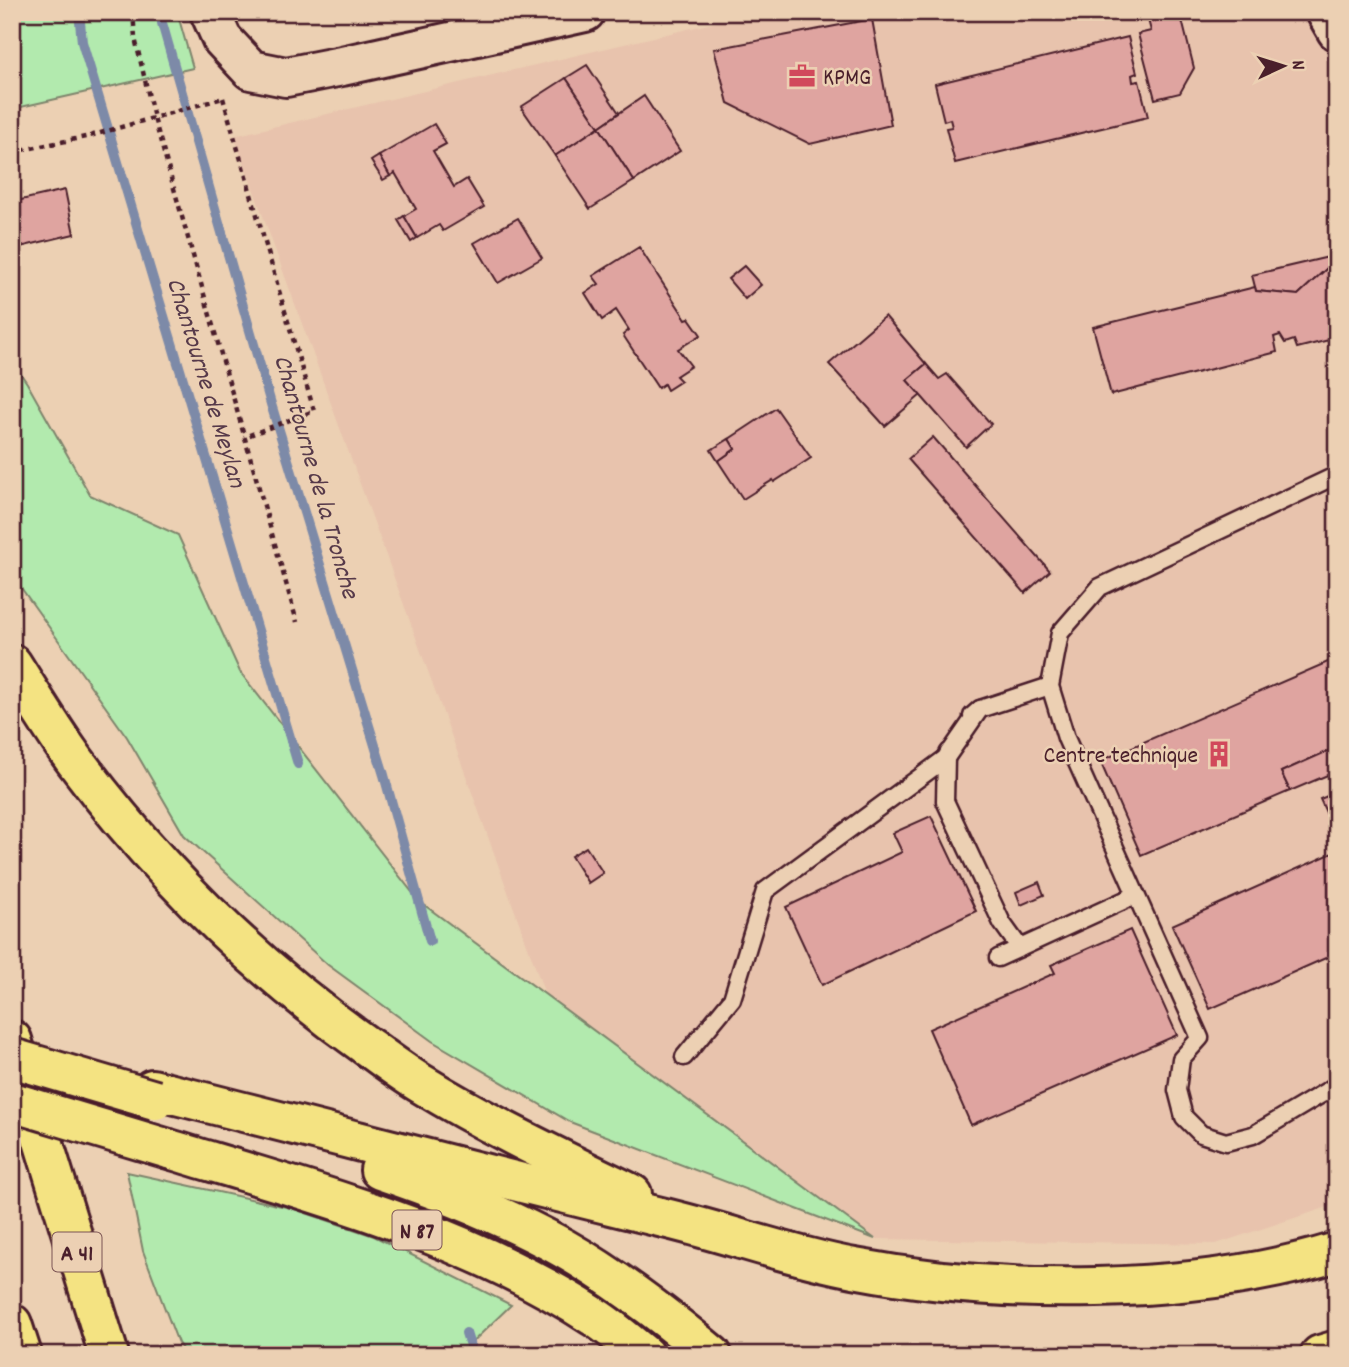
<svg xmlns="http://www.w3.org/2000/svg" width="1349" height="1367" font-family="Dekko,sans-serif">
	<rect width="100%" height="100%" fill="#ecd0b3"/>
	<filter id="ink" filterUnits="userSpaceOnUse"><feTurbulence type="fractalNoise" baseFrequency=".0143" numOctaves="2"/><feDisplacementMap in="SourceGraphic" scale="14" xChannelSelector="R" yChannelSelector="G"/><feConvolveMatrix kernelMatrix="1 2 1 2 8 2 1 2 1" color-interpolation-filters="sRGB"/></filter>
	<g filter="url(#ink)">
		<path fill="#e8c3ad" d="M760 12H1337V1204L1216 1244 875 1239 561 1038 234 136Z"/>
		<g fill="#b2eaae" stroke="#7e846c" stroke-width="2">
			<path d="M12 12H177L193 68 12 109Z"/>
			<path d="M12 361 27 383 90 495 178 535 240 672 419 901 875 1239 570 1122 432 1041 328 965 184 835 127 737 12 575Z"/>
			<path d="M127 1172 291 1208 374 1236 511 1305 459 1355H186L178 1343 143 1251Z"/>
		</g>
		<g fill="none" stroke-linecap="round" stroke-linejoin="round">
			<g stroke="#7d8aa8" stroke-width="10">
				<path d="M79 12 82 42 298 764"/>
				<path d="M162 23 271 404 384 775 430 941"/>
				<path d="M466 1333 473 1355"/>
			</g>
		</g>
		<g fill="#dfa4a0" stroke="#4a1f2b" stroke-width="2">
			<path d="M1163 12H1180L1194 68 1180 93 1155 99 1138 34 1151 31 1147 16Z"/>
			<path d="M872 19 891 125 810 144 728 103 714 49Z"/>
			<path d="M1128 37 1137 73 1132 75 1133 82 1139 81 1148 117 955 163 946 128 952 127 950 119 944 121 935 84Z"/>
			<path d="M587 65 619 113 599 127 566 78Z"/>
			<path d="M566 78 599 127 555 156 521 107Z"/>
			<path d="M644 96 680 151 634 181 599 127Z"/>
			<path d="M434 124 446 144 433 151 454 187 467 179 484 207 443 231 439 225 417 238 404 216 416 209 395 173 390 176 379 156Z"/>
			<path d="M599 127 634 181 590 209 555 156Z"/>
			<path d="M379 156 390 176 383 180 371 161Z"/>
			<path d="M65 190 74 234 12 249V202Z"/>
			<path d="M404 216 417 238 411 242 398 220Z"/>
			<path d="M518 218 542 258 498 283 474 243Z"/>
			<path d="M639 247 686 319 689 318 701 335 678 349 691 366 676 376 681 381 667 390 664 384 658 388 623 335 629 330 616 310 602 320 585 293 599 284 593 276Z"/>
			<path d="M1337 255V259L1298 295 1256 291 1252 275Z"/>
			<path d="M1337 259V338L1297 348 1294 340 1285 343 1280 335 1274 337 1277 352 1111 395 1093 327 1255 287 1256 291 1298 295Z"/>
			<path d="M744 266 761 285 745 299 728 279Z"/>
			<path d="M885 316 926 364 907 380 921 395 885 426 829 364Z"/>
			<path d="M926 364 939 379 947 374 991 424 966 447 907 380Z"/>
			<path d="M776 408 811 458 774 482 773 480 743 499 718 461 735 449 729 439Z"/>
			<path d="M933 437 1050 571 1025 593 908 459Z"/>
			<path d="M729 439 735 449 718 461 711 450Z"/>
			<path d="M1337 658V747L1281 772 1290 791 1141 855 1100 761Z"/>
			<path d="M1337 747V771L1290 791 1281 772Z"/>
			<path d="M1337 792V824L1332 826 1320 799Z"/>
			<path d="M931 816 976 911 822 985 786 907 902 852 893 833Z"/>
			<path d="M586 847 603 873 588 883 571 856Z"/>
			<path d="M1337 851V953L1210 1009 1172 925Z"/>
			<path d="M1039 882 1044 895 1021 905 1016 892Z"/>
			<path d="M1130 930 1177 1035 971 1125 929 1029 1055 973 1051 965Z"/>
		</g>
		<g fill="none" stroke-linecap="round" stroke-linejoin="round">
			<g stroke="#4a1f2b" stroke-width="21">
				<g id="service">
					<path d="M1337 475 1100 587 1060 633 1050 686 1066 738 1200 1038 1181 1059 1177 1090 1184 1117 1201 1134 1226 1142 1253 1135 1337 1085"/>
					<path d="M972 716 980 709 1050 686"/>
					<path d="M949 752 946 758 945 801 1002 923 1020 948"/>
					<path d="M998 958 1136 895"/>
					<path d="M684 1057 732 999 765 891 946 758 980 709"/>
				</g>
			</g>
			<g stroke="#4a1f2b" stroke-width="44">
				<g id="tertiary">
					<path d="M210 12 222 39 251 70 286 77 342 66 585 12"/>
					<path d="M1326 12 1337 31"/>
				</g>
			</g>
			<g stroke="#4a1f2b" stroke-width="44">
				<g id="trunk">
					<path d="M12 664C33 697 53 731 76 762 158 872 256 968 368 1047 385 1059 402 1072 420 1083 488 1125 560 1159 632 1194"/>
					<path d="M152 1089C321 1131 490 1176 660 1217 725 1232 788 1256 854 1268 1001 1296 1193 1296 1337 1252"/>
					<path d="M169 1149C314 1193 465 1233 593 1316 611 1327 627 1342 644 1355"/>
					<path d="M380 1170C442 1191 505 1216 563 1248 616 1278 665 1316 712 1355"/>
					<path d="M1320 1355 1337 1350"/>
				</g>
			</g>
			<g stroke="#4a1f2b" stroke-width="44">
				<g id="motorway">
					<path d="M12 1040 109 1355"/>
					<path d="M12 1324 22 1355"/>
				</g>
			</g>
			<g stroke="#4a1f2b" stroke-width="4.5" stroke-dasharray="5 5" stroke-linecap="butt">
				<path d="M133 12 135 38 154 118 297 622"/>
				<path d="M223 98 314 411 244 437"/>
				<path d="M12 152 90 136 223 98"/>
			</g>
			<use href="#service" stroke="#ecd0b3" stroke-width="16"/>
			<use href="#tertiary" stroke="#ecd0b3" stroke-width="38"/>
			<use href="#trunk" stroke="#f4e382" stroke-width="38"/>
			<use href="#motorway" stroke="#f4e382" stroke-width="38"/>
			<g stroke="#4a1f2b" stroke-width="44" stroke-linecap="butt">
				<g id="trunk-bridge">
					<path d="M12 1058 155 1100"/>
					<path d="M12 1102 169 1149"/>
				</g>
			</g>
			<use href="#trunk-bridge" stroke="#f4e382" stroke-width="38"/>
		</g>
	</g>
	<defs>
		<g id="office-bare" transform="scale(2.1)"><path d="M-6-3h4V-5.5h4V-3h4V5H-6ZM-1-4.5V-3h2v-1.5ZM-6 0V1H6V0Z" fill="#d1495b" stroke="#ecd0b3" stroke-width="2.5" paint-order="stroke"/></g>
		<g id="building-bare" transform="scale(2.1)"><path d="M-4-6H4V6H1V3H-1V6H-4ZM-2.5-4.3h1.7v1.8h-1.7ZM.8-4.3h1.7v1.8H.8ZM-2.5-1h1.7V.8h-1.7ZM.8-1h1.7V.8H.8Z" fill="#d1495b" stroke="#ecd0b3" stroke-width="2.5" paint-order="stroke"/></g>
	</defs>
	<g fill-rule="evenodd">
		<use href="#office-bare" x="802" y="76"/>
		<use href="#building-bare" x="1219" y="754"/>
	</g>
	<g text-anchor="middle" stroke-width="5" stroke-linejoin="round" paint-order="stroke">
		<g fill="#ecd0b3" stroke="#7b5454" stroke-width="2">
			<rect x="392.5" y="1210.5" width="49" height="39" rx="5"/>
			<rect x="52.5" y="1232.5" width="49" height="39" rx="5"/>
		</g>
		<g font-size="23" font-weight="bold" fill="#4a1f2b">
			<text x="417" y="1238">N 87</text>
			<text x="77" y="1260">A 41</text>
		</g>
		<g font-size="24" fill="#4a1f2b" stroke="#ecd0b3" text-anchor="start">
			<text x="823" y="84">KPMG</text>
			<text x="1198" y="762" text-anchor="end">Centre technique</text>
		</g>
		<g font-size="26" font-style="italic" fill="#573a4a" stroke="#ecd0b3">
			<text transform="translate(208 382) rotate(73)" y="9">Chantourne de Meylan</text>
			<text transform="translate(318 476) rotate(74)" y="9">Chantourne de la Tronche</text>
		</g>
	</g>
	<rect width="1349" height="1367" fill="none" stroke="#ecd0b3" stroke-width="42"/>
	<rect x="21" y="21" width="1307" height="1325" fill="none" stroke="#4a1f2b" stroke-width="2.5" filter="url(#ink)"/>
	<g transform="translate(1283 66) rotate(86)" stroke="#ecd0b3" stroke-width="5" paint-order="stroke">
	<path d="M0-5L12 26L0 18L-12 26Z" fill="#4a1f2b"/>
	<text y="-10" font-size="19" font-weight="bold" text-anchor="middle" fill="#4a1f2b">N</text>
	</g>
</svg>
